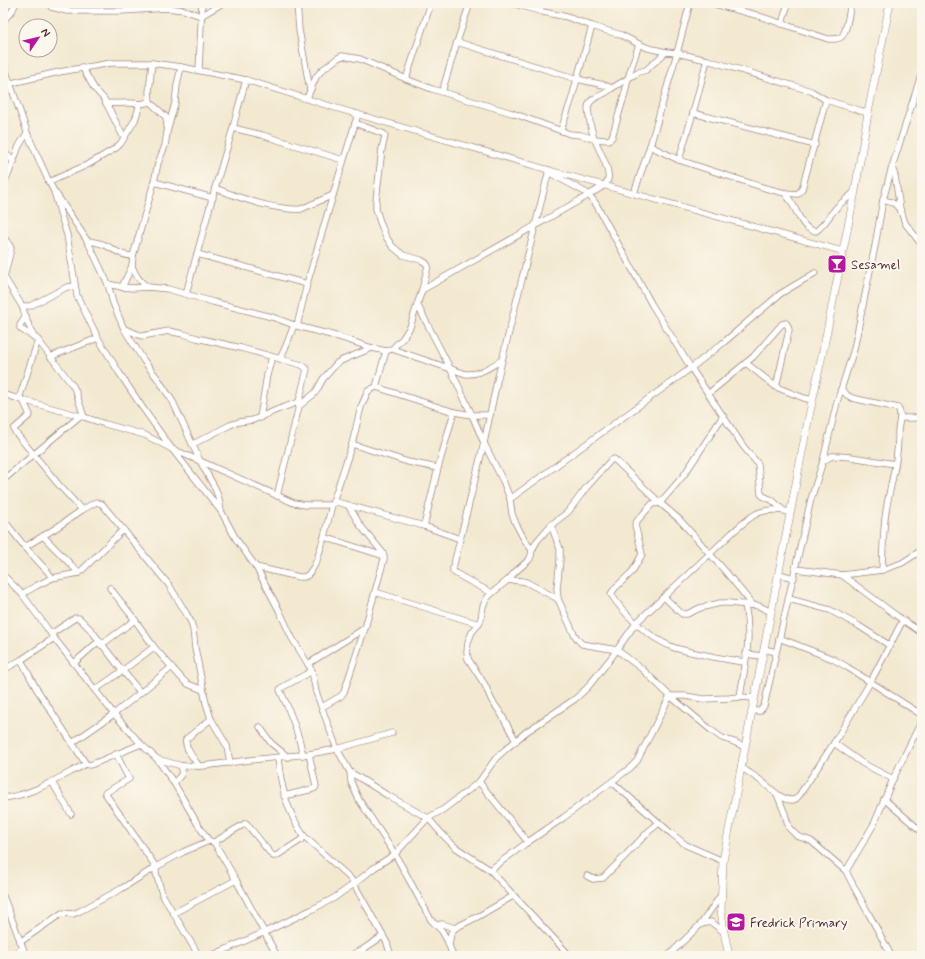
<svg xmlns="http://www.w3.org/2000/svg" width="925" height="959" font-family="Mynerve,sans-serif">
	<rect width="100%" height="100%" fill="#fbf7ec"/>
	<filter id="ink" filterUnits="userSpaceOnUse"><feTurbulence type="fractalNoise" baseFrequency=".025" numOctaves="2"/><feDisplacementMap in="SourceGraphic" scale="8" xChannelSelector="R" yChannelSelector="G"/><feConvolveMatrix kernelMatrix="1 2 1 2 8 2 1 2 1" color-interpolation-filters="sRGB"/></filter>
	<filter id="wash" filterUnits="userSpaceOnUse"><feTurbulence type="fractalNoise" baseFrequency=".012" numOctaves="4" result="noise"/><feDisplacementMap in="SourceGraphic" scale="16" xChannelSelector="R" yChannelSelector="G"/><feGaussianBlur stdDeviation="0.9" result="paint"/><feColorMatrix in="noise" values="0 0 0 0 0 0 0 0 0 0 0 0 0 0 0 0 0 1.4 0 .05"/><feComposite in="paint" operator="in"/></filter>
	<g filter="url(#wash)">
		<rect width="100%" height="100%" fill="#f3e9d1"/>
	</g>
	<g filter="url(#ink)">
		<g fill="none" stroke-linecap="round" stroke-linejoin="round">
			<g stroke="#9e847e" stroke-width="7">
				<g id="minor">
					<path d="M50 3 51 7 67 11H122L167 8 184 10 201 16 223 3"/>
					<path d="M290 3 297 8"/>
					<path d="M297 3 299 30 310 90"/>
					<path d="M470 3 457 42 577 79 604 85 612 88 639 72 646 70 666 52"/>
					<path d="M511 3 543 12 567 17 592 26 577 79 572 98 561 130"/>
					<path d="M711 3 756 15 828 39C832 39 837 40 841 37 847 33 849 11 851 3"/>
					<path d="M3 21 12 11 16 3"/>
					<path d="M782 24 788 3"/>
					<path d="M592 26 621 35 639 44 648 48 666 52 677 53 650 146 634 193"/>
					<path d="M707 60 693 113 815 145"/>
					<path d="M3 63 26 129 27 133 49 182 54 191 61 216 67 235 77 296 98 338 120 374 142 407 172 449 221 511"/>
					<path d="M199 70 202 3"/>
					<path d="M406 79 431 3"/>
					<path d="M3 85 59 72 111 63H152L181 67 246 80 336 108 559 173 842 251"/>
					<path d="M442 92 457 42"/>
					<path d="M307 98 316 77 322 70 338 58 342 56 349 57 360 59 411 81 432 89 512 113 570 134 581 135 594 139 608 140 610 139 612 137 625 93 628 78 639 44"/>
					<path d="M826 100 868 113"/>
					<path d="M150 102 166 117 167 127"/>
					<path d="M106 103C118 104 129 102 140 104L135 120 124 138"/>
					<path d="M140 104 150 102 149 92 152 63"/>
					<path d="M355 123 384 134 385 136 382 149 376 201V209L380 222 385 235 392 246 403 255 421 260 426 263 428 266 422 290"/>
					<path d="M233 128 262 135 343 160"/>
					<path d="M650 146 679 160 765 188 785 193 798 194 802 189 826 100 811 91 707 60 677 53 690 3"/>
					<path d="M3 151 14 162"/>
					<path d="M679 160 693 113"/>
					<path d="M892 167 895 176 900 209"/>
					<path d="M548 172 585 192 589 195 596 204 652 305 691 368 743 446 758 464 761 494 763 496 772 500 783 510"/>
					<path d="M49 182 89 164 116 148 121 143 124 138 104 99 94 88 82 67"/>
					<path d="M154 182 213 198"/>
					<path d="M3 183 8 175 19 146 27 133"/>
					<path d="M215 188C237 197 259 205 282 208 289 209 295 210 301 209L333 195"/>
					<path d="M785 193C788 198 792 202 794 207 800 217 803 230 816 231 825 225 830 214 838 206 843 201 850 197 855 191"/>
					<path d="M57 195 88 242 108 284 113 303 124 329 144 361 158 379 173 402 200 461 294 503 306 505H332"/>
					<path d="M883 200 891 202 896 205 901 211 905 223 922 245"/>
					<path d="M3 236 10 246 11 249 4 277 22 306 27 321 34 337"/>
					<path d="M88 242 89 241C95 242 100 243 105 245 118 251 118 255 133 256"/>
					<path d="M197 254 307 284"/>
					<path d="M132 266C135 275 140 282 148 287"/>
					<path d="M108 284 122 287 133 288 148 287 168 289 213 302 272 317 297 326 339 337 372 348 386 351 392 349 466 374C480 375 491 366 502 360"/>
					<path d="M122 287 132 266 133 256 154 182 158 163 165 146 167 132 175 103 177 85 181 67"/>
					<path d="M186 294 215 188 233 128 238 108 246 80"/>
					<path d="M417 304 451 370 472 415 484 443 504 483 510 499 512 514 516 524 524 539 532 550"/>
					<path d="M22 306H30L67 287 75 286"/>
					<path d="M26 316 20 325V328C25 333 33 335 38 340L73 386 76 392 84 417"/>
					<path d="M297 326 307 284 333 195 358 114"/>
					<path d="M125 329 142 336 169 331 183 334 197 338 241 348 302 365 307 369 299 402V406L277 496"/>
					<path d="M392 349 403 338 410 327 422 290 589 195C594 191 603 188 607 182 613 173 598 148 594 138 591 129 589 118 588 108 589 99 596 98 603 94 606 93 609 90 612 88"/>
					<path d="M50 357 98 338"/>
					<path d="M280 359 286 346 294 325"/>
					<path d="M746 363 776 387 804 398 812 400"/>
					<path d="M376 387 454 412 472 415H490"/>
					<path d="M841 389 847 395 852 398 898 408C903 415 898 424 898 432 899 459 890 485 886 511 883 530 883 550 882 570"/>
					<path d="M3 394 19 399 84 417 105 424 145 435 172 449 200 461 215 488 219 499 221 511 236 539 256 567 279 610 292 638 308 664 312 671 316 692 327 722 337 749 350 772 351 782 359 800 395 854 431 920 442 931 447 940 453 956"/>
					<path d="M708 394 753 357 782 324 786 323 788 326 789 330 776 387"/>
					<path d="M19 399 38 340"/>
					<path d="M23 400 30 415 15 428 14 429 15 432 59 485 82 510 56 528 25 547"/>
					<path d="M299 406 314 394 317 390 323 379 337 363 345 359 372 348"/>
					<path d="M723 416 684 475 660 503 652 504 637 521 635 525 640 545 642 554 640 558 632 572 615 588 611 594C623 614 649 637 670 646 676 649 684 650 691 652 709 656 727 660 745 662"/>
					<path d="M260 418 267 375 272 357"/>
					<path d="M900 418H914L922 417"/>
					<path d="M193 444 230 425 239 422 253 420 279 409 299 402"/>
					<path d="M352 444 408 462 438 468 454 412"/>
					<path d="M823 461 832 456H838L851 457 895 464"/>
					<path d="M3 480 80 416"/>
					<path d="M510 499 691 368 723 343 780 294 815 273"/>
					<path d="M333 501 424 526 460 539"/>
					<path d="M82 510 96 502 102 504 169 585 186 613 191 622 193 629 195 648 206 703 211 719 227 746 230 763"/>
					<path d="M6 523 25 547 48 572 52 578"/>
					<path d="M551 525 560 549V560L557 588 558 599 574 634 578 640 582 644 617 650 642 669 670 696 711 730 722 738 734 742 745 747"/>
					<path d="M424 526 438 468"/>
					<path d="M43 536 79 573"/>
					<path d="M324 537 384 556"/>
					<path d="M256 567 299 577H304L308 575 313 568 317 560 324 537 332 505 352 444 361 407 368 391 376 387 386 351"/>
					<path d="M796 569 842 575 882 570 902 563 922 550"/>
					<path d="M779 574 794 578"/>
					<path d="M3 575 22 594 44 624 54 638 114 714 141 744 157 759 174 783 197 823 209 841 214 842 236 880 277 956"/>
					<path d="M842 575 897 616 922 633"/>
					<path d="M508 580 515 572 529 560 531 556 532 550 537 541 551 525 568 512 586 488 611 460 614 459 660 503 680 520 725 571 753 605"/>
					<path d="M110 588 135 620 154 647 184 681 188 684 203 690"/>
					<path d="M375 592 479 624"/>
					<path d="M492 593 471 582 455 573 453 571V568L484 443 497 381 516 303 549 170"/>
					<path d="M22 594 36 586 52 578 79 573 124 529"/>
					<path d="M664 597 682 614H687L700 608 720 603H729L759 606 771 612"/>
					<path d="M789 599 830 610 859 626 889 645"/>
					<path d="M51 634 75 618H79L91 630 118 665 140 692"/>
					<path d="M779 638 833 659 847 667 922 715"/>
					<path d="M101 645 135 620"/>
					<path d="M764 649 776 652"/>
					<path d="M746 654 762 656"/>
					<path d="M21 660 36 688 86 764 89 765 93 764 141 744"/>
					<path d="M74 663 99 641"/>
					<path d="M308 664 365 628"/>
					<path d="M3 670 21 660 54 638"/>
					<path d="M95 690 122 671 154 647"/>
					<path d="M670 696H685L703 699 729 698 740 697 754 698"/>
					<path d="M740 697C743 677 748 655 748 635 748 625 747 614 745 604"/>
					<path d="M322 707 341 696 344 692 365 628 384 559 383 553 360 525 348 505"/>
					<path d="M752 711H760L764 706 811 499 823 461 837 402 854 349 875 246 883 200 892 167 922 72"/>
					<path d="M260 727 271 743 288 757"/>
					<path d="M516 741 500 712 492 701 485 685 468 659 467 652 468 642 472 632 479 624 481 619 483 606 487 598 492 593 508 580 522 581 526 582 558 599"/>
					<path d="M72 743 114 714 172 667"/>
					<path d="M834 743 862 763 893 779"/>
					<path d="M116 754 129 779 105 793 156 867V873L162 894 199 956"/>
					<path d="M303 755C298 731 290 711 280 690L281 688 312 671"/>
					<path d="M278 758C281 787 287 812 304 836L350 878 354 884 387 943 391 956"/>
					<path d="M157 759 182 766H203L250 760 309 754 337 749 392 733"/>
					<path d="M199 766C194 759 184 748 186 739L211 719"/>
					<path d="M741 767C749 773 758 778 765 784 772 789 782 801 793 800 796 800 798 797 800 794L834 743 871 681 903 620"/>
					<path d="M350 772 387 795 428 818 441 833 455 847 490 870 570 956"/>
					<path d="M52 782 71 814"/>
					<path d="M479 782 528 842"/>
					<path d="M612 782 672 834 686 845 723 861"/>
					<path d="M174 783 181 775 182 766"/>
					<path d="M777 794 785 814 789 828 797 836 811 841 846 871 874 824 893 779 922 720"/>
					<path d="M284 796 313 789 315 788 316 786 309 754"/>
					<path d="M3 798C33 795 60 777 86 764"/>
					<path d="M884 799 922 832"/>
					<path d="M214 842 246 823 271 854 273 856H276L301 840 304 836"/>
					<path d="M490 870 525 844 563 818 630 768 637 761 670 696"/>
					<path d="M846 871C860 900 877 927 891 956"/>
					<path d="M587 876 593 879 603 878 624 857 649 831 659 823"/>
					<path d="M3 896 26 956"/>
					<path d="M174 913 236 880"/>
					<path d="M701 924 711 922 724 932"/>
					<path d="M436 925 442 924 455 928"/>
					<path d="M20 942 62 913 73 914 80 911 121 889 156 867 183 852 209 841"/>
					<path d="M449 945 451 933 455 928 479 916 513 896"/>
					<path d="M10 956 22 949"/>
					<path d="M100 956H101"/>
					<path d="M211 956 265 932 311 910 334 898 354 884 374 868 395 854 428 818 444 809 479 782 496 758 506 749 526 732 575 699 587 688 611 658 636 623 732 533C739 527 752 514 761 512 770 509 781 510 790 512"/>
					<path d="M350 956 357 952 362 950 383 936"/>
					<path d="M668 956 701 924 721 895"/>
				</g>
			</g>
			<g stroke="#9e847e" stroke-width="8">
				<path id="tertiary" d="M729 956 724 932 721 910 723 861 808 421 824 346 855 191 868 113 890 3"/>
			</g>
			<use href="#minor" stroke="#fff" stroke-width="5.5"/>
			<use href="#tertiary" stroke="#fff" stroke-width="7"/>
		</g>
	</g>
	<defs>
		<g id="bar-square" transform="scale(1)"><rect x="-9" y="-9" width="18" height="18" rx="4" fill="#b5179e" stroke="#fbf7ec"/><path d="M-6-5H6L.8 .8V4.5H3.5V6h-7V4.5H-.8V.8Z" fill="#fff"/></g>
		<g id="school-square" transform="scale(1)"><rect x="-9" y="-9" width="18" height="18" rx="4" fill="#b5179e" stroke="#fbf7ec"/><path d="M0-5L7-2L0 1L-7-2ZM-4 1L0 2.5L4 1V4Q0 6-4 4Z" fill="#fff"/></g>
	</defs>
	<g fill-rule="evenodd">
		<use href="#bar-square" x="837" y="264"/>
		<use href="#school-square" x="736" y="922"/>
	</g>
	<g text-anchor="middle" stroke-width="4" stroke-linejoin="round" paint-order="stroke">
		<g font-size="13" fill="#4a1f2b" stroke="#fbf7ec" text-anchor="start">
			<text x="851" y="269">Sesamel</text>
			<text x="750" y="927">Fredrick Primary</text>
		</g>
	</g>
	<rect width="925" height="959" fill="none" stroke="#fbf7ec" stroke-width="16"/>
	<g transform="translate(38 38) rotate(55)"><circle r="19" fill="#fbf7ec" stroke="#b4a19f"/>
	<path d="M0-3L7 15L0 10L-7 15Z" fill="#b5179e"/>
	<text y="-6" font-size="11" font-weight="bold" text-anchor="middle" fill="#4a1f2b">N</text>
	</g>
</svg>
